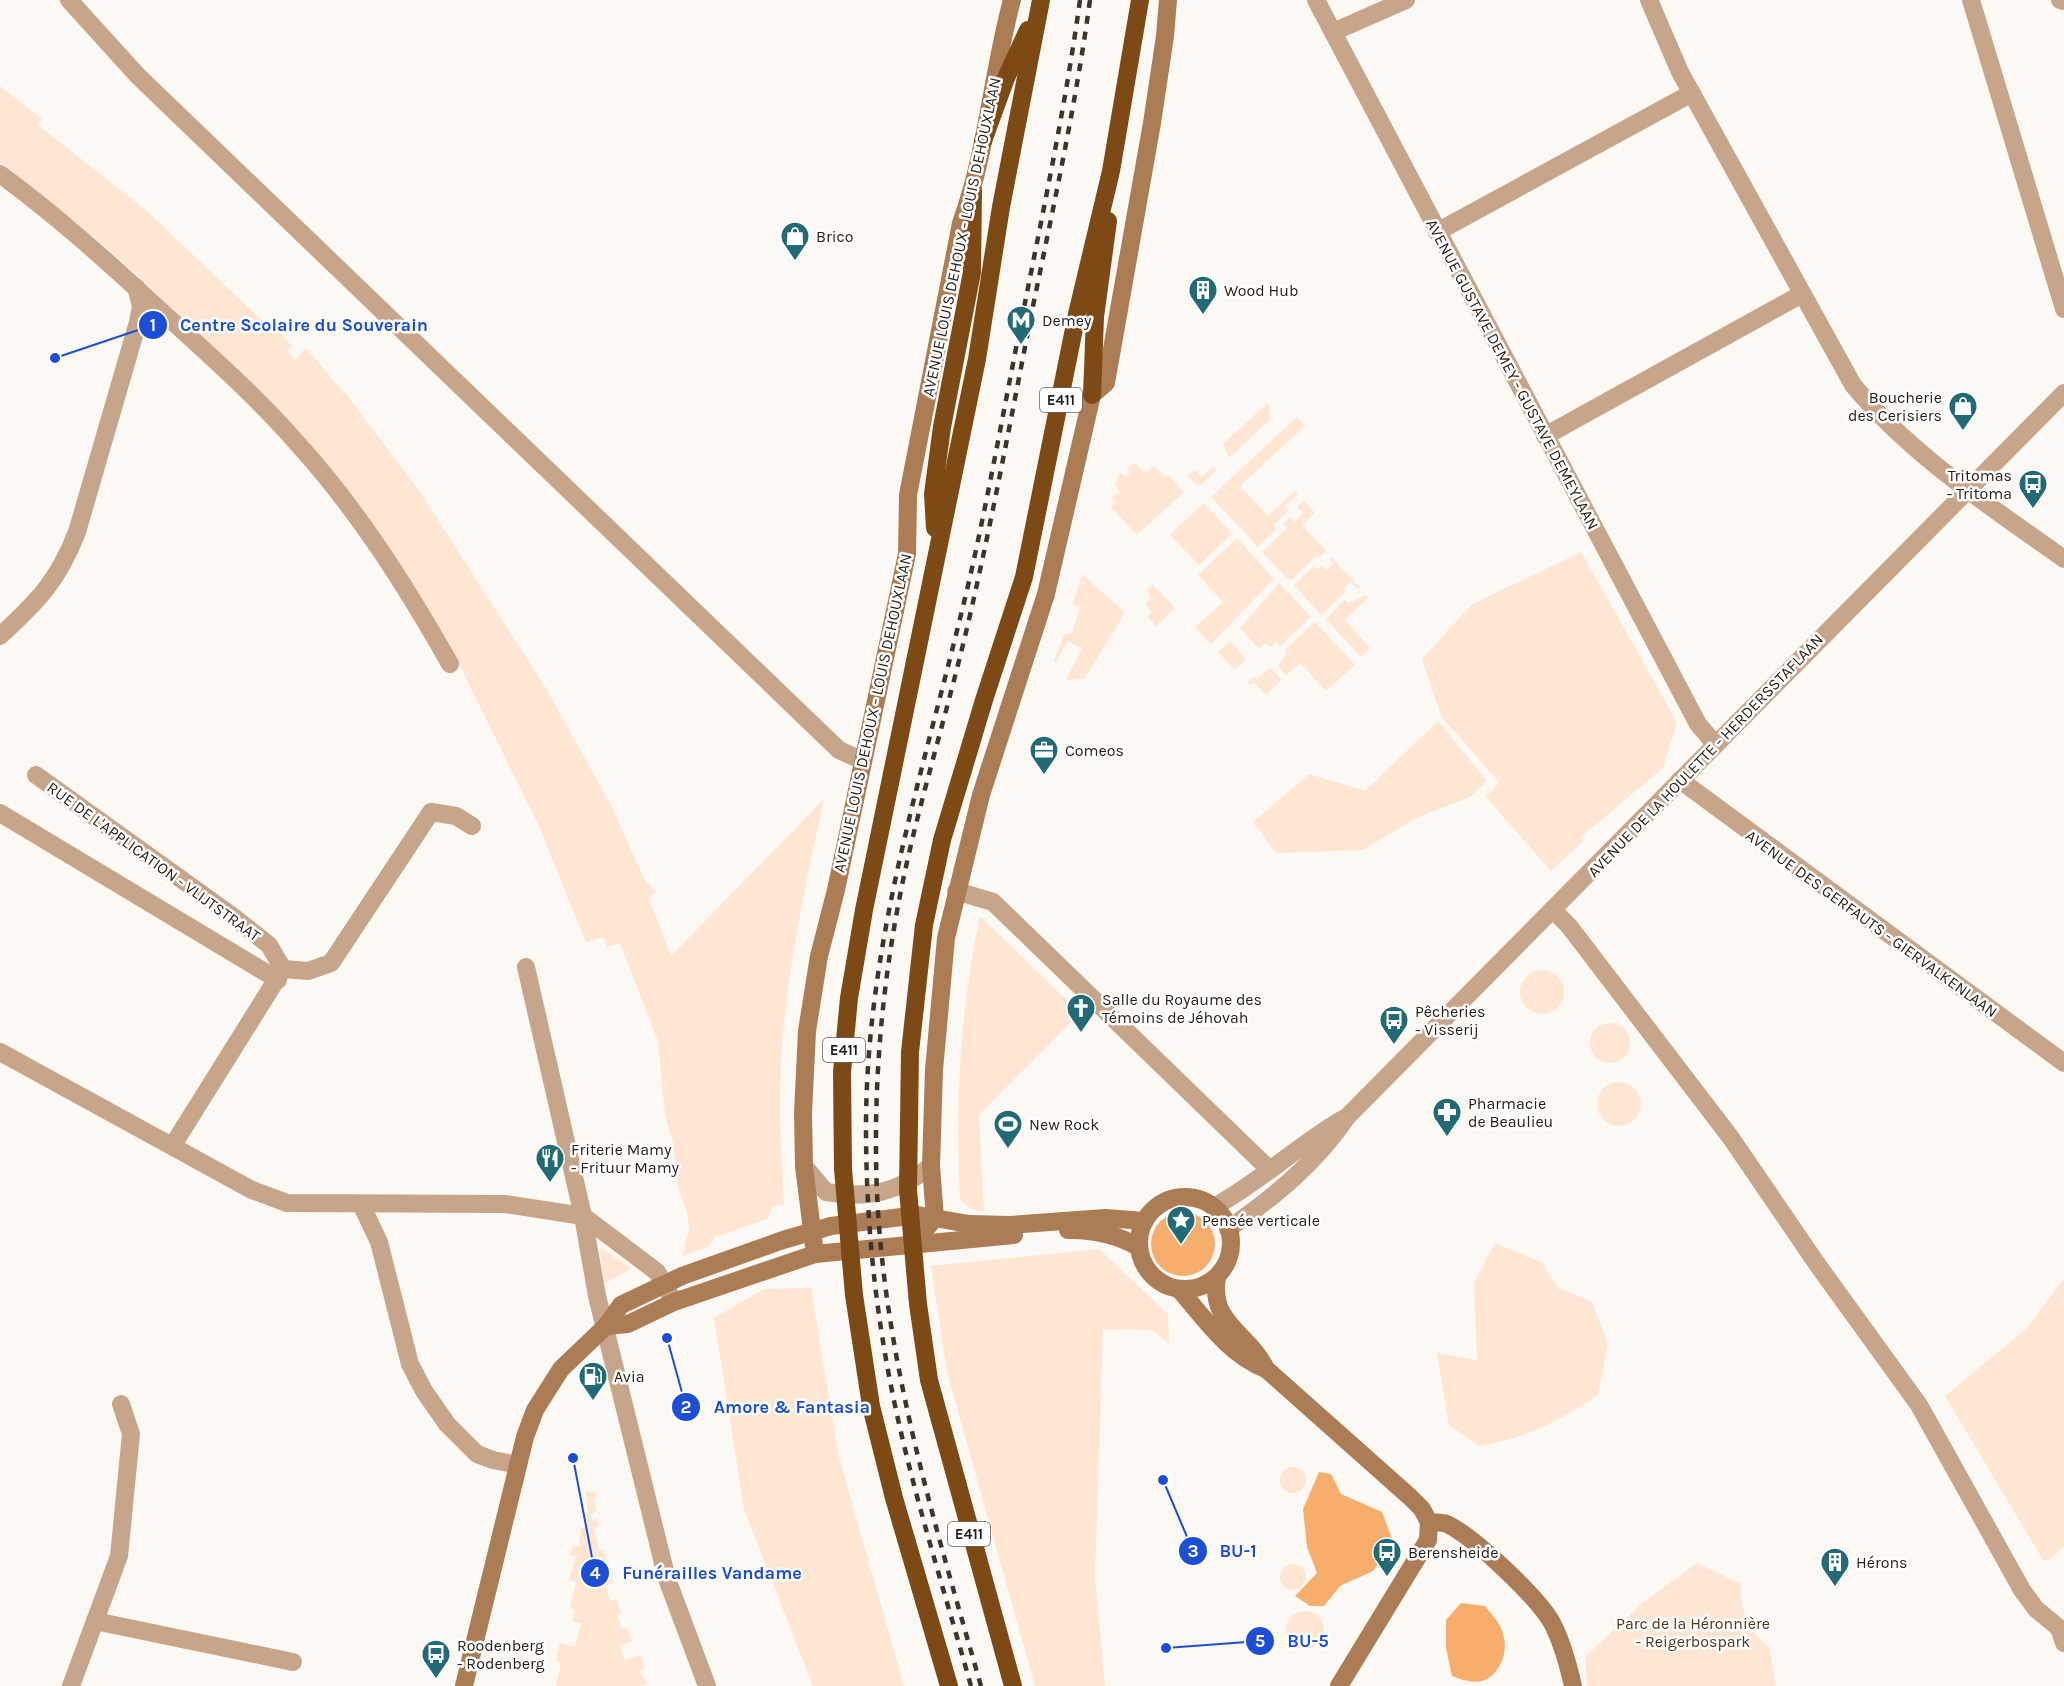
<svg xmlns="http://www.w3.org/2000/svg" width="2064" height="1686" font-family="Karla,sans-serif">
	<rect width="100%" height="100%" fill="#fcf8f4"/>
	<g fill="#fee6d2" fill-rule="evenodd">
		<path d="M0 86 42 119 38 125 147 211 273 331 276 328 292 346 287 351 295 360 306 348 349 398 420 492 547 690 612 807 644 879 656 891 649 898 671 956 824 799C803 896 781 995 780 1094 779 1131 783 1168 784 1205L773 1206 767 1219 715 1237 708 1247 682 1256 689 1230 688 1216 677 1184 673 1142 665 1115 658 1041 620 943 607 947 604 937 586 942 538 824 463 672 418 597 151 287 94 237 0 162Z"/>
		<path d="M1268 403 1271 419 1229 458 1223 444Z"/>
		<path d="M1297 417 1305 426 1240 486 1268 516 1295 491 1298 494 1285 506 1289 510 1273 525 1277 529 1258 547 1211 497Z"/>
		<path d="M1134 463 1146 473 1154 466 1165 477 1168 475 1184 492 1137 535 1111 507 1116 502 1111 497 1121 492 1114 484 1118 480 1116 478 1121 473 1125 477 1130 473 1127 469Z"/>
		<path d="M1214 466 1217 470 1198 487 1188 476 1195 470 1202 477Z"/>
		<path d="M1304 500 1315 513 1302 525 1326 551 1319 557 1316 556 1290 581 1262 552 1287 528 1283 524 1290 517 1294 522 1303 513 1297 507Z"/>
		<path d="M1204 503 1232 534 1199 565 1170 535Z"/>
		<path d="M1237 538 1274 579 1211 644 1195 627 1223 602 1198 575Z"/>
		<path d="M1581 552 1677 722 1663 768 1581 837 1584 840 1551 871 1486 797 1499 782 1441 716 1422 659 1471 605Z"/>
		<path d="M1332 558 1360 588 1358 589 1350 582 1344 589 1346 592 1321 615 1294 585 1314 566 1317 570 1322 566 1326 570 1333 564 1329 560Z"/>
		<path d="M1082 574 1125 613 1084 679 1066 680 1082 649 1068 641 1056 662 1054 661 1064 635 1072 633 1080 607 1073 604Z"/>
		<path d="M1279 583 1311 617 1280 646 1276 641 1270 647 1265 643 1259 649 1240 628Z"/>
		<path d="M1153 585 1175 608 1156 626 1147 617 1151 613 1146 603 1151 598 1147 590Z"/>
		<path d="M1366 595 1369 597 1345 620 1370 648 1361 657 1326 619 1345 600 1348 603Z"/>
		<path d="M1315 622 1355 665 1326 691 1300 663 1286 675 1278 666 1287 653 1285 650Z"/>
		<path d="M1230 641 1246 659 1235 670 1218 652Z"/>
		<path d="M1270 667 1282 680 1266 695 1254 682 1250 685 1247 683 1254 676 1257 679Z"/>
		<path d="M1438 721 1487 781 1470 797 1418 817 1363 850 1276 853 1253 822 1309 774 1365 791Z"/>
		<path d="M980 916 1080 1013 979 1115 984 1212 970 1208 960 1199C955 1104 960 1009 980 916Z"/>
		<circle cx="1542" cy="992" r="22"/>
		<circle cx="1610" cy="1043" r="20"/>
		<circle cx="1619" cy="1104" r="22"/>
		<path d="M1495 1243 1541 1262 1558 1287 1592 1302 1608 1344 1598 1395C1558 1422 1527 1437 1479 1446L1449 1425 1437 1353 1477 1360 1474 1283Z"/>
		<path d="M601 1248 631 1268 604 1284 600 1250Z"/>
		<path d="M1099 1249 1168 1314 1169 1344 1152 1330 1103 1329 1095 1577 1105 1686H1035L947 1372 931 1266Z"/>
		<path d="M2064 1278V1546L2049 1560H2043L1945 1396 2026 1329Z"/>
		<path d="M811 1288 839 1457 904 1686H813L744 1509 714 1318 764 1289Z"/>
		<circle cx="1293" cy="1480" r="13"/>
		<path d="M595 1491 596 1497 593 1498 597 1511 590 1514 592 1520 597 1519 599 1526 594 1528 599 1550H604L613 1583 605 1586 610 1600 617 1599 621 1613 617 1615 622 1629 627 1628 632 1641 620 1646 625 1660 640 1655 645 1668 639 1671 648 1684 642 1686H556L561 1663 556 1661 560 1643 575 1647 581 1623 572 1621 575 1610 570 1608 576 1582 569 1580 576 1557 570 1555 573 1546 579 1547 581 1527 588 1529 586 1493ZM597 1558H601L604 1571 591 1574 590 1560Z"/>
		<path d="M1697 1563 1741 1584C1740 1611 1748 1630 1769 1647L1776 1686H1587L1585 1657 1639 1606Z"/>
		<circle cx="1293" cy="1577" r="13"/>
		<circle cx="1305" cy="1630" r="19"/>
	</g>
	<g fill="#f7ad6c">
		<circle cx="1183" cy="1244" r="32"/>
		<path d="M1319 1472 1331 1474 1341 1494 1382 1512 1393 1541 1373 1571 1340 1586 1324 1606H1310L1295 1596 1317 1573 1307 1547 1303 1509Z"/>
		<path d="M1461 1603 1485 1606C1491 1614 1501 1624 1503 1634 1506 1643 1505 1653 1502 1661 1490 1686 1475 1685 1452 1676L1446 1648V1620Z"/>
	</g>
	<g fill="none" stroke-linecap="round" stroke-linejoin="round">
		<g stroke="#c6a58a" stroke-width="18">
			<path d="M69 0 138 76 839 750 863 761"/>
			<path d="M1316 0 1698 724 1715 744"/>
			<path d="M1649 0 1680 72 1853 385C1912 456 1990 506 2064 559"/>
			<path d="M1971 0 2064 309"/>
			<path d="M2060 0 2064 1"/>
			<path d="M1333 32 1406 0"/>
			<path d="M0 174C57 216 108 262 160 310 207 353 255 395 297 443 357 509 406 586 450 664"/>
			<path d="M1437 232 1692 93"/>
			<path d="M1545 436 1802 294"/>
			<path d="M0 636C38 601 58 581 77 532L138 322 141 306 136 287"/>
			<path d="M36 775 231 915 269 945 283 969 173 1145"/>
			<path d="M1680 780 2064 1063"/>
			<path d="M0 813 278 980"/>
			<path d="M956 891 993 902 1270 1170"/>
			<path d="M1553 910 1569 926 1731 1138 1817 1264 1919 1405 2022 1590 2036 1609 2059 1628 2064 1643"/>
			<path d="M526 967 583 1216 597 1296 667 1579 707 1686"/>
			<path d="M283 969 308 971 331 963 431 812 456 816 472 826"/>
			<path d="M0 1052 252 1190 287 1203 505 1204 583 1216 657 1272 671 1296"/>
			<path d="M804 1166 826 1192C868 1199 897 1193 931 1166"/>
			<path d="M361 1204 379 1242 410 1364 424 1391 447 1424 477 1454 493 1460 518 1465"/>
			<path d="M1214 1207C1260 1182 1298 1145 1343 1119"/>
			<path d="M1228 1229C1274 1197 1316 1163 1347 1117L2064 393"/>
			<path d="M95 1621 293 1662"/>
			<path d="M71 1686 119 1556 131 1434 121 1404"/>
		</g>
		<g stroke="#ac7c54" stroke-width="18">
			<circle cx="1185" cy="1243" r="46"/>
			<path d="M1068 1230C1090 1229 1119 1235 1138 1247"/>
			<path d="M914 1243 935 1218 931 1166 934 1070 946 938 981 795 1046 594 1092 395 1106 383 1152 123 1165 36 1168 0"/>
			<path d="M815 1254 804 1166 803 1113 807 1031 819 956 836 890 907 554 908 495 961 223C987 152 992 74 1012 0"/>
			<path d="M1217 1277C1209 1324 1249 1333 1266 1369L1410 1497 1422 1509 1429 1522"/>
			<path d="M1179 1289C1204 1318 1229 1355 1266 1369"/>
			<path d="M606 1326 628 1324 674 1302 815 1254 1014 1235"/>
			<path d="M1429 1522C1434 1523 1442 1522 1447 1524 1474 1537 1535 1595 1551 1621 1562 1641 1568 1664 1573 1686"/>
			<path d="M464 1686 525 1437 535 1410 561 1369 606 1326 621 1305 682 1276 783 1240 831 1226 917 1215 969 1224 1010 1225 1105 1218 1144 1221"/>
			<path d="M1339 1686 1428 1540 1429 1522"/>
		</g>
		<g stroke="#7d4914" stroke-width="18">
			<path d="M983 141 1006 78 1028 30"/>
			<path d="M1092 395 1095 317 1108 221"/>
			<path d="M935 528 933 494 942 427 972 272 973 191"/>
			<path d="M949 1686 894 1498 871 1406 854 1295 843 1169 842 1072 849 998 864 910 977 359 1001 207 1041 0"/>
			<path d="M1013 1686 929 1380 918 1304 908 1190 910 1052 924 925 942 840 984 700 1024 577 1077 314 1111 171 1140 0"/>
		</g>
		<g stroke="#3c342d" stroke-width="4.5" stroke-dasharray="8 8" stroke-linecap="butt">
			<path d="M971 1686C943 1586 911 1487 891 1386 874 1300 866 1215 866 1128 866 936 927 762 970 577 989 493 1004 408 1021 323 1042 216 1065 109 1080 0"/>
			<path d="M981 1686C931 1511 877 1337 876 1154 875 1059 885 964 905 871 923 789 948 709 967 628 992 521 1012 413 1033 306 1054 204 1076 103 1090 0"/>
		</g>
	</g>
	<defs>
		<g id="shop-pin" transform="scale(1.5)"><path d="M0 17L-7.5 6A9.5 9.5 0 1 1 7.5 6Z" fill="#226a76" stroke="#fff"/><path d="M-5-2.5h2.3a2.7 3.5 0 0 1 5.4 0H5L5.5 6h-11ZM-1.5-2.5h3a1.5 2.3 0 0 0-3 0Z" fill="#fff"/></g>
		<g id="building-pin" transform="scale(1.5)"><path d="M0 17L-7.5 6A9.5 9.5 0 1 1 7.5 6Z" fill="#226a76" stroke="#fff"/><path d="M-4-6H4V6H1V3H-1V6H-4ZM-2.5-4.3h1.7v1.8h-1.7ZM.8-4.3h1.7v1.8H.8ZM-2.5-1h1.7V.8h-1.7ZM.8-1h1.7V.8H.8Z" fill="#fff"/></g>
		<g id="metro-pin" transform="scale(1.5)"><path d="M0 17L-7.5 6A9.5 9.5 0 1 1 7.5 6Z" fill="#226a76" stroke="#fff"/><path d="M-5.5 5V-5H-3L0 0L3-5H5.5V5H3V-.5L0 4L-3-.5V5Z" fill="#fff"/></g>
		<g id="bus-pin" transform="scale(1.5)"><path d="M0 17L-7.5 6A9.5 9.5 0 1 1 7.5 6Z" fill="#226a76" stroke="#fff"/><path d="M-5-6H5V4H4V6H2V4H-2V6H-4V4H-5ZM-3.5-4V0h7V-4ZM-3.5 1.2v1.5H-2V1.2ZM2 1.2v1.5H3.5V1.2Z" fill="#fff"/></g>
		<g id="office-pin" transform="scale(1.5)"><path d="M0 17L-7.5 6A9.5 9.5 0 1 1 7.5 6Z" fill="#226a76" stroke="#fff"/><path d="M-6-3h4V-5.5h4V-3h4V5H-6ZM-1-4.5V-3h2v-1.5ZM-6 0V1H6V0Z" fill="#fff"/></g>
		<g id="church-pin" transform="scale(1.5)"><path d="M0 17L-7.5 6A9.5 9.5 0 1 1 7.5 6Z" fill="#226a76" stroke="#fff"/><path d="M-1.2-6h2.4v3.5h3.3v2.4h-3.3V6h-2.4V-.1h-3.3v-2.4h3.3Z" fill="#fff"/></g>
		<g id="pharmacy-pin" transform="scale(1.5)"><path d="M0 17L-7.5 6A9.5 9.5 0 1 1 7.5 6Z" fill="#226a76" stroke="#fff"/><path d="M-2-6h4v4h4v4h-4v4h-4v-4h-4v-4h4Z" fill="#fff"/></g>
		<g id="stadium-pin" transform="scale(1.5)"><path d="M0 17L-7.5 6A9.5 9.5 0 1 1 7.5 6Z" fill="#226a76" stroke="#fff"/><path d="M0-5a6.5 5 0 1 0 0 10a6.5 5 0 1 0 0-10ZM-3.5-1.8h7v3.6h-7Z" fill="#fff"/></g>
		<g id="restaurant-pin" transform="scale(1.5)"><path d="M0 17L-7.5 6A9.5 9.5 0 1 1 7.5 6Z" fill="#226a76" stroke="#fff"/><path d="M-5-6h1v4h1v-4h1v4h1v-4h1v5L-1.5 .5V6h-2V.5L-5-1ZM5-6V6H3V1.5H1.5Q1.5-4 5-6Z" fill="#fff"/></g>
		<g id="sight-pin" transform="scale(1.5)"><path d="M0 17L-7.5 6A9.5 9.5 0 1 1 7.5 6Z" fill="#226a76" stroke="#fff"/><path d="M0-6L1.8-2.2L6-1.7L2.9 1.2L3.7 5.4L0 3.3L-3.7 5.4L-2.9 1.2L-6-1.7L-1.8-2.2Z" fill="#fff"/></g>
		<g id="fuel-pin" transform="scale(1.5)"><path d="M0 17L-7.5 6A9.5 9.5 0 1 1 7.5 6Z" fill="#226a76" stroke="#fff"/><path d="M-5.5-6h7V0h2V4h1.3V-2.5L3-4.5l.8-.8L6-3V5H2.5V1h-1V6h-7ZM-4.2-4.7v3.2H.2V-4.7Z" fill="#fff"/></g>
	</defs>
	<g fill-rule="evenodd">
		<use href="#shop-pin" x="795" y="236"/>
		<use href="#building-pin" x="1203" y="290"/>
		<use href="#metro-pin" x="1021" y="320"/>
		<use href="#shop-pin" x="1963" y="406"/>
		<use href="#bus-pin" x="2033" y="484"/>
		<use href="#office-pin" x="1044" y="750"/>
		<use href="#church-pin" x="1081" y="1008"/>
		<use href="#bus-pin" x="1394" y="1020"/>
		<use href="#pharmacy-pin" x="1447" y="1112"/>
		<use href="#stadium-pin" x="1008" y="1124"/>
		<use href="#restaurant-pin" x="550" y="1158"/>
		<use href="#sight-pin" x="1181" y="1220"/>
		<use href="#fuel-pin" x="593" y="1376"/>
		<use href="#bus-pin" x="1387" y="1552"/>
		<use href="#building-pin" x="1835" y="1562"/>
		<use href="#bus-pin" x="436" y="1654"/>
	</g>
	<g text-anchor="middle" stroke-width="5" stroke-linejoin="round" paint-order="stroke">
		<g fill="#fff" stroke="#67625d" stroke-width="1.5">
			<rect x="1040" y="388" width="42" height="24" rx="4.5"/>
			<rect x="823" y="1038" width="42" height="24" rx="4.5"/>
			<rect x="948" y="1522" width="42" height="24" rx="4.5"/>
		</g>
		<g font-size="15" font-weight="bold" fill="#261e17">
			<text x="1061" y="405">E411</text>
			<text x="844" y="1055">E411</text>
			<text x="969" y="1539">E411</text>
		</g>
		<g font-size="16" fill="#261e17" stroke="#fff" text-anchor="start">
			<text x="816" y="242">Brico</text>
			<text x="1224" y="296">Wood Hub</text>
			<text x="1042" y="326">Demey</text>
			<text x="1942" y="403" text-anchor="end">Boucherie<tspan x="1942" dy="18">des Cerisiers</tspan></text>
			<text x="2012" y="481" text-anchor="end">Tritomas<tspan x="2012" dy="18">- Tritoma</tspan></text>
			<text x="1065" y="756">Comeos</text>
			<text x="1102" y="1005">Salle du Royaume des<tspan x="1102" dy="18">Témoins de Jéhovah</tspan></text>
			<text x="1415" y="1017">Pêcheries<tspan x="1415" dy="18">- Visserij</tspan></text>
			<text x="1468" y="1109">Pharmacie<tspan x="1468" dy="18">de Beaulieu</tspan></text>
			<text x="1029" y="1130">New Rock</text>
			<text x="571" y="1155">Friterie Mamy<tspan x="571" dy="18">- Frituur Mamy</tspan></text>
			<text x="1202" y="1226">Pensée verticale</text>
			<text x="614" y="1382">Avia</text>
			<text x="1408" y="1558">Berensheide</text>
			<text x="1856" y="1568">Hérons</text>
			<text x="457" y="1651">Roodenberg<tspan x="457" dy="18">- Rodenberg</tspan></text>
		</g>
		<g font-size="16" fill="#261e17" stroke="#fff">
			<text transform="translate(961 237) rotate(-78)" y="6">AVENUE LOUIS DEHOUX - LOUIS DEHOUXLAAN</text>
			<text transform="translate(1513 374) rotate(62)" y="6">AVENUE GUSTAVE DEMEY - GUSTAVE DEMEYLAAN</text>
			<text transform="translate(872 713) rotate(-78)" y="6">AVENUE LOUIS DEHOUX - LOUIS DEHOUXLAAN</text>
			<text transform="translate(1705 755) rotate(-46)" y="6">AVENUE DE LA HOULETTE - HERDERSSTAFLAAN</text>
			<text transform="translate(154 861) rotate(36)" y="6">RUE DE L'APPLICATION - VLIJTSTRAAT</text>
			<text transform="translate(1872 923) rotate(36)" y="6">AVENUE DES GERFAUTS - GIERVALKENLAAN</text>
		</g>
		<g font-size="16" fill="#55371c" stroke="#fff">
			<text x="1693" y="1629">Parc de la Héronnière<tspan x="1693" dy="18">- Reigerbospark</tspan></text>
		</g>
	</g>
	<path fill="none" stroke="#1d4ed8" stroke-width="2" d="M55 358L153 325M667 1338L686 1407M1163 1480L1193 1551M573 1458L595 1573M1166 1648L1260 1641"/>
	<g fill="#1d4ed8" stroke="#fff" stroke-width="2">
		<circle cx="55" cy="358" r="6"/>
		<circle cx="667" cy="1338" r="6"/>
		<circle cx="1163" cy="1480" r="6"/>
		<circle cx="573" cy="1458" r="6"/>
		<circle cx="1166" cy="1648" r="6"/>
		<circle cx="153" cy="325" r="15"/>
		<circle cx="686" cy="1407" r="15"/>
		<circle cx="1193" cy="1551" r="15"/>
		<circle cx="595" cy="1573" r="15"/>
		<circle cx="1260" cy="1641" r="15"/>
	</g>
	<g font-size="18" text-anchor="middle" font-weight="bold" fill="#fff">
		<text x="153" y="331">1</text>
		<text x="686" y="1413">2</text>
		<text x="1193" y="1557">3</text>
		<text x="595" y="1579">4</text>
		<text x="1260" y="1647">5</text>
	</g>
	<g font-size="18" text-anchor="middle" font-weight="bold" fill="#1d4ed8" stroke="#fff" stroke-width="5" stroke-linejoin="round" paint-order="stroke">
		<text x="304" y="331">Centre Scolaire du Souverain</text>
		<text x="792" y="1413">Amore &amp; Fantasia</text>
		<text x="1238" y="1557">BU-1</text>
		<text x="712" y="1579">Funérailles Vandame</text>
		<text x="1308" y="1647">BU-5</text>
	</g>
</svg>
